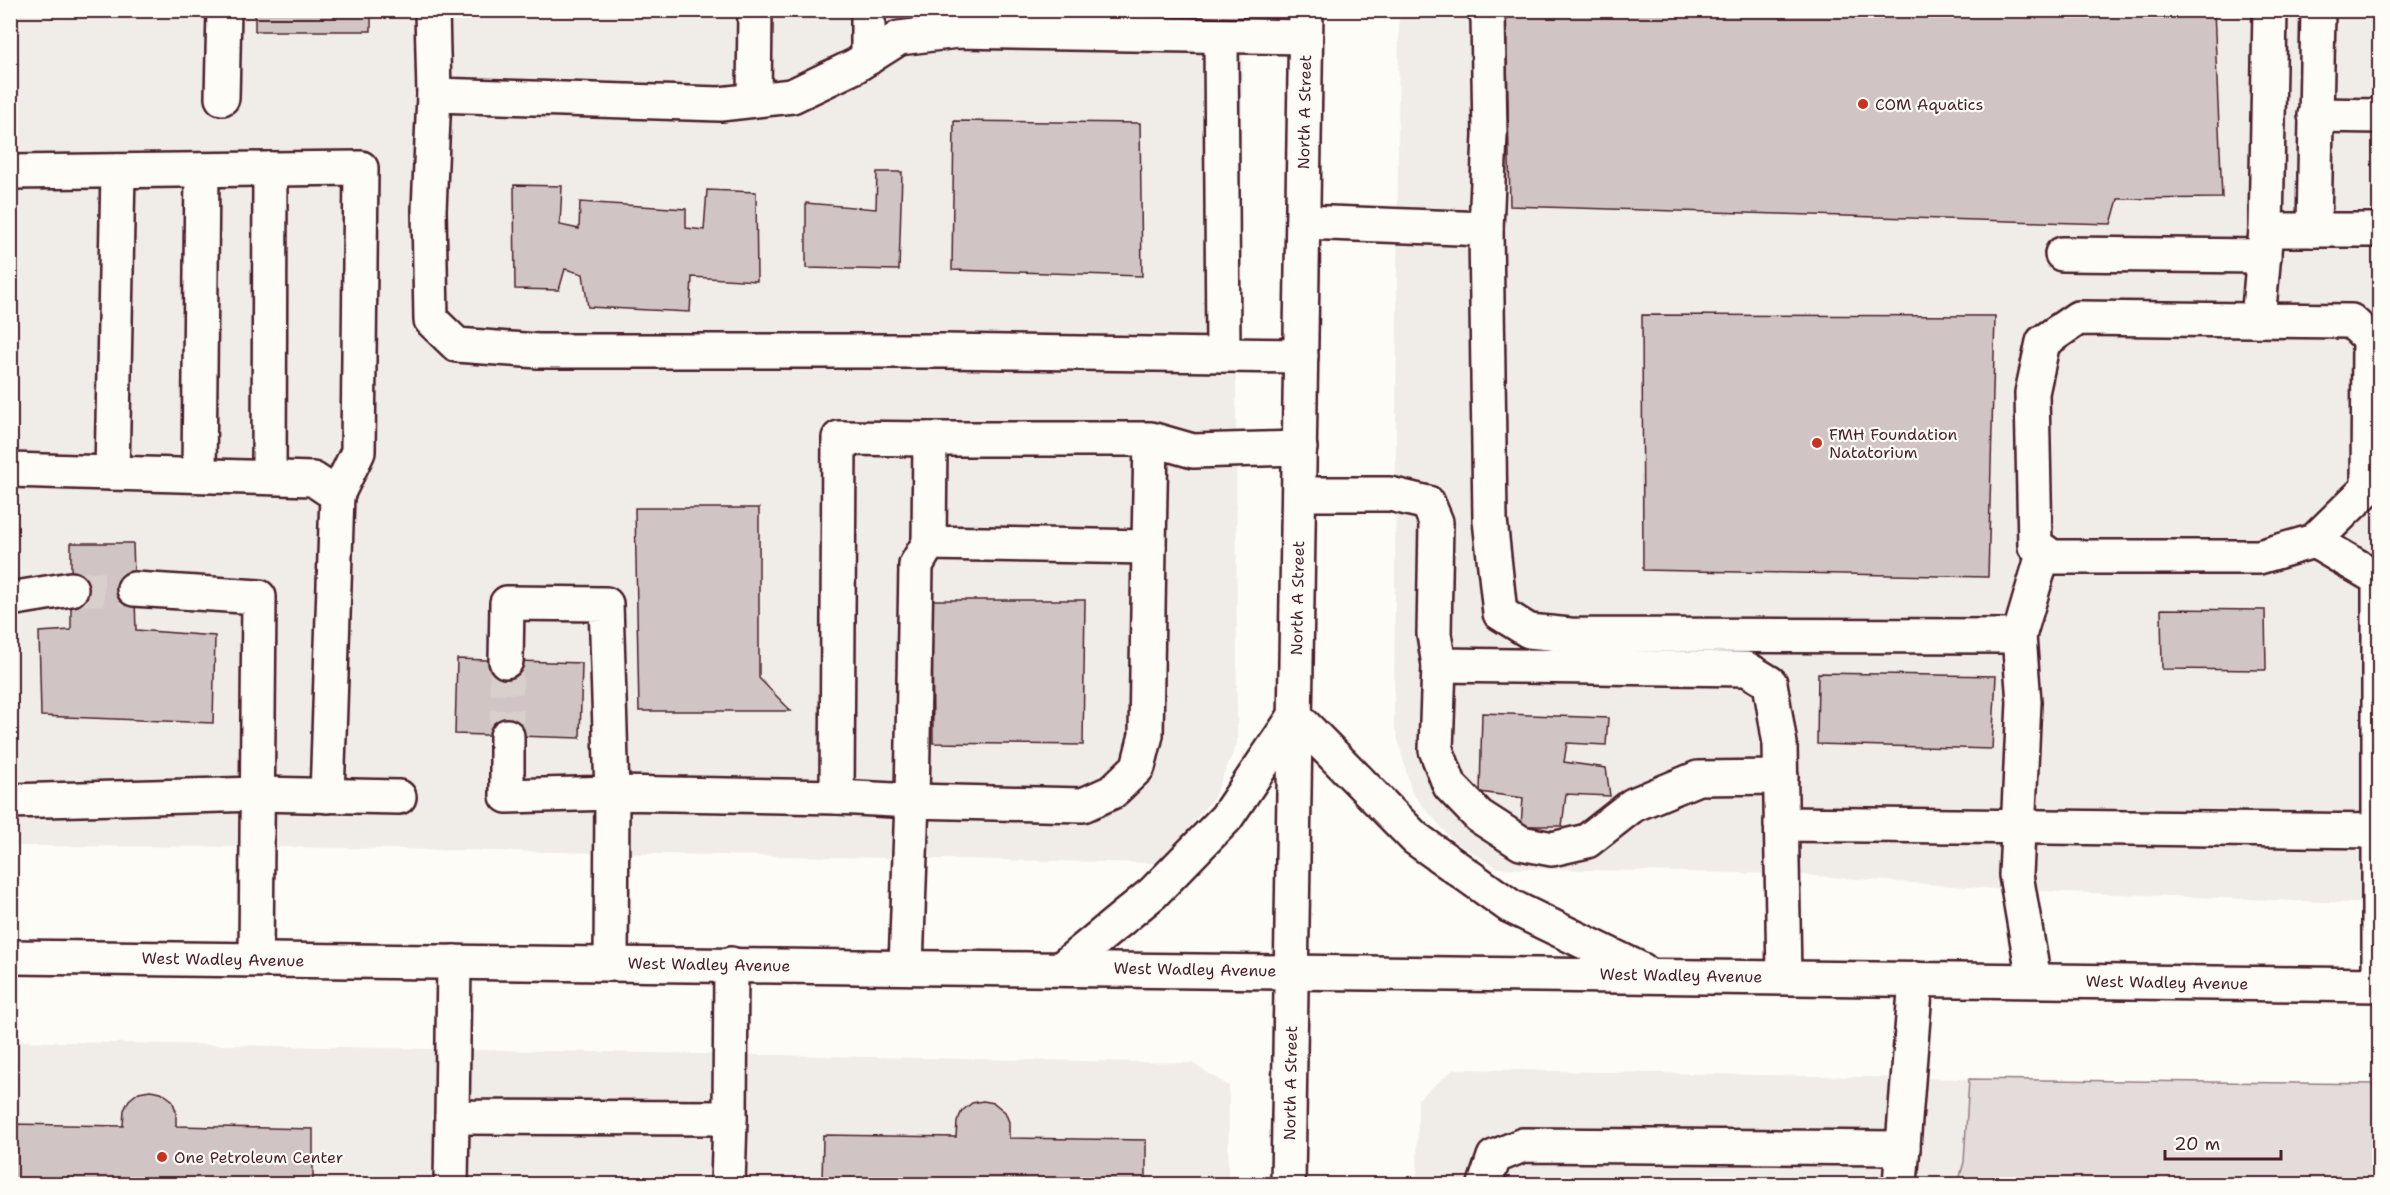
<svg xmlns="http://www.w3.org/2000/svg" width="2390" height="1195" font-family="'Shantell Sans',sans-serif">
	<rect width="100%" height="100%" fill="#fdfcf7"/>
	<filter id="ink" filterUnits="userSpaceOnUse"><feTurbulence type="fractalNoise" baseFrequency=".0167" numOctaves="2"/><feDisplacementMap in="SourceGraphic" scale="12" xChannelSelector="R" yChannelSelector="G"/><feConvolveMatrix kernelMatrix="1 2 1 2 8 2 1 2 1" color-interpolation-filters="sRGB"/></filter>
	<g filter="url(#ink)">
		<g fill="#f0ece8">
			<path d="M11 11H1244L1236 372 1237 744 1214 797 1159 863 284 847 11 846Z"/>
			<path d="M1399 11H2379V904L2010 890 1789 874 1498 868 1453 841 1412 793 1394 724Z"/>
			<path d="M11 1041 1192 1063 1229 1086 1228 1184H11Z"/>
			<path d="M1454 1069 1969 1079 1964 1162 1958 1184H1417L1418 1099Z"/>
		</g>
		<path fill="#e3dcda" stroke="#967e82" stroke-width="1.5" d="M1969 1079 2379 1084V1184H1958L1964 1162Z"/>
		<g fill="#d0c5c4" stroke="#4a1f2b" stroke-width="1.5">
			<rect x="255" y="10" width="116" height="21"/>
			<path d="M1506 10H2214L2222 198 2118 199 2111 224 1510 206Z"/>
			<path d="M954 121 1140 123 1142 276 952 270Z"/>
			<path d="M877 172H902L899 270 806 268V203L876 209Z"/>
			<path d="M514 185 562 186 560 225 579 229 580 202 686 209V228L704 230 707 190 756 192 757 281 692 277 690 312 588 307 583 274 565 269 559 290 515 289Z"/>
			<path d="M1642 315 1995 316 1988 577 1643 570Z"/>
			<path d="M635 508H759V678L791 711H639Z"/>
			<path d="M71 543H133L136 630 215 636 213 723 41 716 39 632 71 630Z"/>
			<path d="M932 600H1085L1083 745 933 743Z"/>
			<path d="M2161 609 2265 610 2266 670 2162 669Z"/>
			<path d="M457 659 582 663 580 738 455 734Z"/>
			<path d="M1818 673 1996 676 1992 749 1817 744Z"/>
			<path d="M1482 713 1608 718 1606 745 1567 743 1564 762 1606 768 1610 796 1566 794 1562 826H1521L1523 798 1480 792Z"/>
			<path d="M150 1090 161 1092 172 1100 176 1111V1126L313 1129V1184H10V1124L123 1126 124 1110 129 1100 139 1092Z"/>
			<path d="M983 1101 994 1103 1005 1112 1009 1122V1138L1146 1140V1184H822L823 1135 956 1137 957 1122 962 1111 972 1103Z"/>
		</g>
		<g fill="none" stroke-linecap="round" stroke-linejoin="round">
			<g stroke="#d9d0ce" stroke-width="33" stroke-dasharray="33 16" stroke-linecap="butt">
				<path d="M71 589H134"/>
				<path d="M506 661 507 736"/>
			</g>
			<g stroke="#4a1f2b" stroke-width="38">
				<g id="minor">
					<path d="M432 10 434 95 720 104 792 96 855 66 899 38 958 31 1305 37"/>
					<path d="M1484 10 1488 15 1490 135 1486 229"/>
					<path d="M1221 36 1223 355"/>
					<path d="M868 58V10"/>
					<path d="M434 95 429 210 431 320 457 345 538 351H943L1301 356"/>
					<path d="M222 98 224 10"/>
					<path d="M754 99 755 10"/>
					<path d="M2315 115 2380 116"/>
					<path d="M10 172 361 168 358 452 337 495"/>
					<path d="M1303 222 1486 229 1490 520 1500 613 1529 631 1570 635 2019 636 2044 551"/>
					<path d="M2266 230H2380"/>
					<path d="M2314 230 2318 10"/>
					<path d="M2062 254 2264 256"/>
					<path d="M2258 320 2266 230 2270 10"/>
					<path d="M1151 439 1149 547 929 543 930 439H1151L1193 451 1300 448"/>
					<path d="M10 470 313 479 337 495 327 796"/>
					<path d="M112 473 118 171"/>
					<path d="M199 475 202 170"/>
					<path d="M269 477 270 169"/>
					<path d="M1299 494H1390L1428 503 1436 522 1434 634 1439 665 1747 669 1770 683 1780 744 1784 977"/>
					<path d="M2314 541 2368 488 2369 338 2351 321 2078 318 2043 342 2032 393 2035 546 2053 557H2259L2314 541 2379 579V985"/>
					<path d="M134 589 259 597 256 959"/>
					<path d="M10 599 71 589"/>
					<path d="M2019 636 2024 702 2016 875 2034 980"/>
					<path d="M506 661 507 603 606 604 612 793 507 796V736"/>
					<path d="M1439 665 1436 750 1450 786 1479 816 1521 843 1552 849 1587 841 1633 805 1698 778 1781 777"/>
					<path d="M837 797 839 438 930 439"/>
					<path d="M10 801 258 794 399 797"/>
					<path d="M1781 824 2379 831"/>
					<path d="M454 962 452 1117 730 1118 731 964"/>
					<path d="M611 963 612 793 837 797 912 801 916 565 929 543"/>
					<path d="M906 966 912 801 1083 805 1112 792 1138 767 1146 735 1149 547"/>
					<path d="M451 1184 452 1117"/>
					<path d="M728 1184 730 1118"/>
					<path d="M1485 1184 1494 1157 1523 1145 1903 1148"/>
					<path d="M1900 1184 1916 979"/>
				</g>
			</g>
			<g stroke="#4a1f2b" stroke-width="38">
				<g id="major">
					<path d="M10 957 2380 985"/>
					<path d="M1062 968 1153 893 1226 818 1295 716 1415 838 1510 906 1642 970"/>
					<path d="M1288 1184 1306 10"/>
				</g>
			</g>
			<use href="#minor" stroke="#fdfcf7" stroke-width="33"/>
			<use href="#major" stroke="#fdfcf7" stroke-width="33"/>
		</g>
	</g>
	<g fill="#c8321e" stroke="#fdfcf7" stroke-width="2">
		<circle cx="1863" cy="104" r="6"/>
		<circle cx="1817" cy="443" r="6"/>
		<circle cx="162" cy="1157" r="6"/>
	</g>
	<g text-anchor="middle" stroke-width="4.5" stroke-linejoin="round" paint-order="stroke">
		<g font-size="16" fill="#4a1f2b" stroke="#fdfcf7" text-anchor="start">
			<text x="1875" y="110">COM Aquatics</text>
			<text x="1829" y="440">FMH Foundation<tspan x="1829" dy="18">Natatorium</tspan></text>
			<text x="174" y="1163">One Petroleum Center</text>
		</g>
		<g font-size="16" fill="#4a1f2b" stroke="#fdfcf7">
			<text transform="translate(1304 112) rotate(-89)" y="6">North A Street</text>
			<text transform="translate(1297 598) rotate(-89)" y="6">North A Street</text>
			<text transform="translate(223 959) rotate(1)" y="6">West Wadley Avenue</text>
			<text transform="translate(709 964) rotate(1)" y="6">West Wadley Avenue</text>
			<text transform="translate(1195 969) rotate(1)" y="6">West Wadley Avenue</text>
			<text transform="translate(1681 975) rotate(1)" y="6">West Wadley Avenue</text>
			<text transform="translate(2167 982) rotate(1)" y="6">West Wadley Avenue</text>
			<text transform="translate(1290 1083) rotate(-89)" y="6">North A Street</text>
		</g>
	</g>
	<rect width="2390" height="1195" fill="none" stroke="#fdfcf7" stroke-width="36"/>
	<rect x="18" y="18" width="2354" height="1159" fill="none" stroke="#4a1f2b" stroke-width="2" filter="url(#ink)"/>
	<path d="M2165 1150v9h116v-9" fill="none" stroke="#4a1f2b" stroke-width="3"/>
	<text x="2174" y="1150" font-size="18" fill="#4a1f2b" stroke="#fdfcf7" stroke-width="4.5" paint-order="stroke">20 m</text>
</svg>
